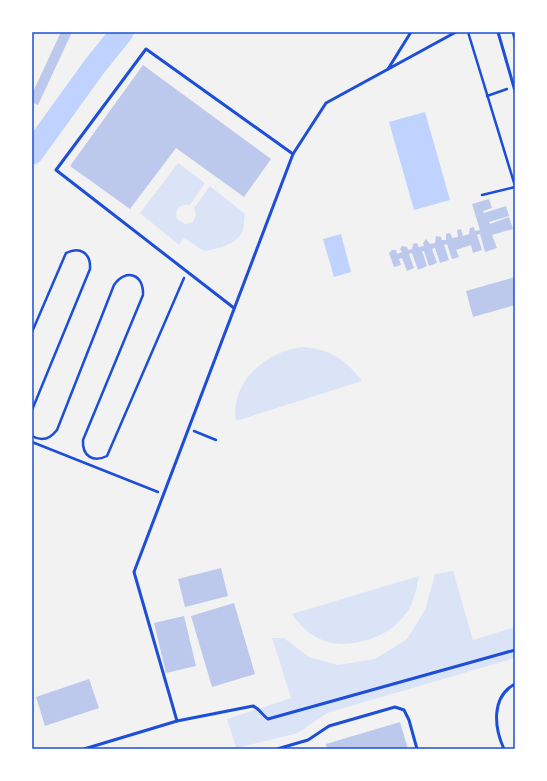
<svg xmlns="http://www.w3.org/2000/svg" width="547" height="781" font-family="Barlow,sans-serif">
	<rect width="100%" height="100%" fill="#f2f2f2"/>
	<g fill="#dbe4f7">
		<path d="M178 163 205 183 190 205C180 203 174 210 177 219L185 224 193 222 196 215 194 208 210 186 245 214C244 219 244 225 243 230 238 245 216 249 204 251L184 238 179 245 140 213Z"/>
		<path d="M303 347C330 349 346 360 362 381L236 421C229 382 268 350 303 347Z"/>
		<path d="M453 571 473 640 515 627V658L327 713 298 733 236 748 227 719 291 698 272 638H284L309 657 338 665 375 659 407 639 425 610 435 574Z"/>
		<path d="M419 576C417 587 414 601 408 611 398 625 386 634 370 639 337 650 312 643 292 614Z"/>
	</g>
	<g fill="#bfd3fe">
		<path d="M425 112 450 200 414 210 389 122Z"/>
		<path d="M341 234 351 272 334 277 323 239Z"/>
	</g>
	<g fill="none" stroke-linecap="round" stroke-linejoin="round">
		<path stroke="#bfd3fe" stroke-width="23" d="M32 153 94 67 122 32"/>
	</g>
	<g fill="#bdc9ec">
		<path d="M61 32H72L38 105 32 102V94Z"/>
		<path d="M143 65 271 159 244 197 176 148 130 209 70 166Z"/>
		<path d="M489 199 492 208 483 211 484 213 506 206 509 216 489 222 490 224 509 217 513 229 492 235 497 248 485 252 480 234 477 235 482 250 473 253 471 245 456 250 459 257 452 259 447 244 444 245 449 260 440 263 435 248 432 249 437 263 429 266 424 251H422L427 266 418 270 412 253 409 254 414 268 407 271 402 258 399 259 401 265 394 267 389 253 392 250H396L397 254 402 252 400 249 402 246 407 247 408 250 412 249 413 244 417 243 419 247 424 246 423 243 426 239 430 244 435 243 436 236 441 237 442 240H446V234L449 233 451 234 452 238 458 237 457 230 461 229 463 236 469 234 470 228 474 227 475 231 480 230 472 204Z"/>
		<path d="M515 277V305L473 317 466 291Z"/>
		<path d="M221 568 228 596 185 607 178 579Z"/>
		<path d="M234 603 255 674 212 687 191 616Z"/>
		<path d="M184 616 196 666 166 673 154 623Z"/>
		<path d="M89 679 99 708 45 726 36 697Z"/>
		<path d="M400 722 408 749H327L326 744Z"/>
	</g>
	<g fill="none" stroke-linecap="round" stroke-linejoin="round">
		<g stroke="#1d4ed8" stroke-width="2.5">
			<path d="M468 32 515 186"/>
			<path d="M487 96 507 89"/>
			<path d="M482 195 515 187"/>
			<path d="M32 332 66 253C80 246 91 253 90 269L32 410"/>
			<path d="M194 431 216 440"/>
			<path d="M32 436C42 442 50 439 57 430L114 285C126 268 144 274 143 295L83 440C82 456 93 463 107 456L184 278"/>
			<path d="M32 442 158 492"/>
		</g>
		<g stroke="#1d4ed8" stroke-width="3">
			<path d="M498 32 515 91"/>
			<path d="M513 32 515 39"/>
			<path d="M388 69 411 32"/>
			<path d="M234 308 56 170 146 49 293 154"/>
			<path d="M177 721 134 572 293 154 326 103 456 32"/>
			<path d="M84 749 177 721 253 706C260 709 262 715 268 719L515 650"/>
			<path d="M277 749 308 740 329 726 395 707 404 710 409 720 417 749"/>
			<path d="M504 749C494 727 491 697 515 684"/>
		</g>
	</g>
	<rect width="547" height="781" fill="none" stroke="#ffffff" stroke-width="66"/>
	<rect x="33" y="33" width="481" height="715" fill="none" stroke="#1d4ed8" stroke-width="1.5"/>
</svg>
